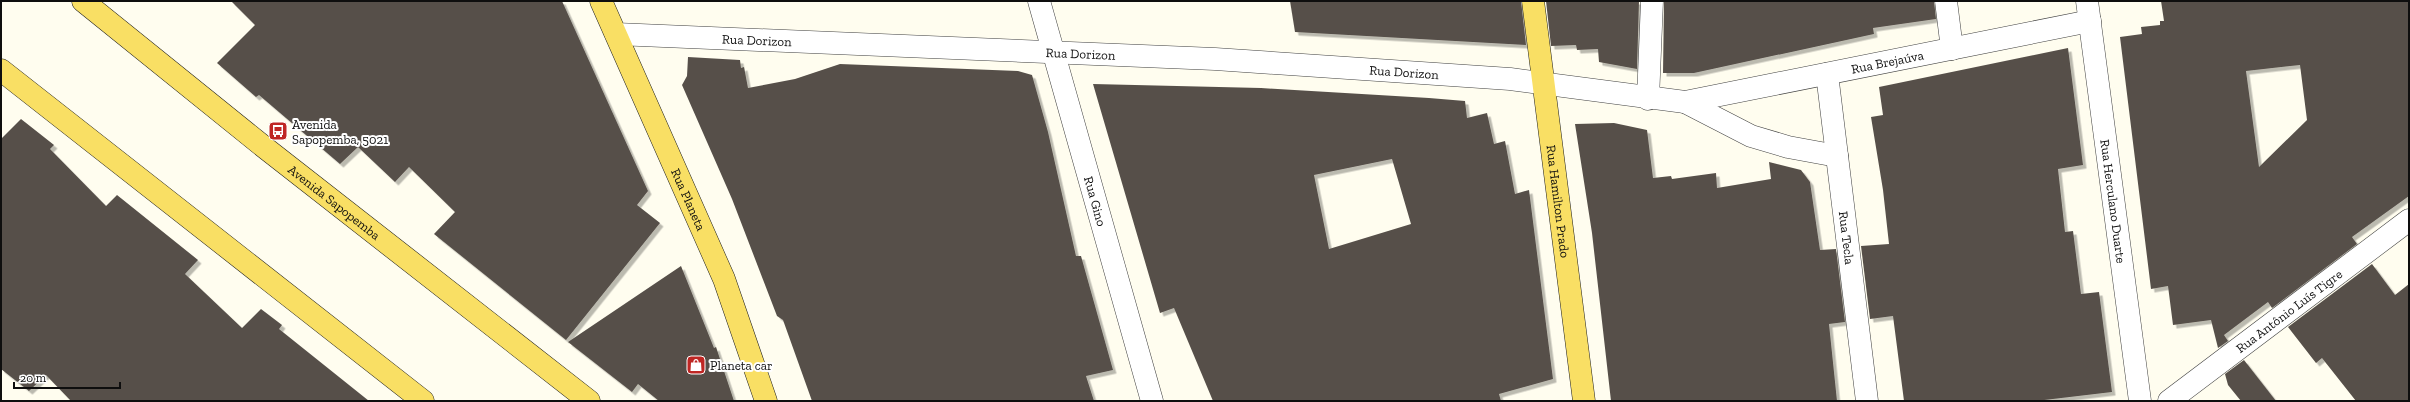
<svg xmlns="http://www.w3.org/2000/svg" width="2410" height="402" font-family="'Zilla Slab',serif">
	<defs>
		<filter id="shadow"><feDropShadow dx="3.5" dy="3.5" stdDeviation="0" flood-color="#0004"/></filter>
	</defs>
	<rect width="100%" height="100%" fill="#fffdef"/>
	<g fill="#57504a" fill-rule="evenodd" filter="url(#shadow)">
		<path d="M231 1H562L648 191 637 205 660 223 566 340 434 234 455 212 409 167 395 182 358 147 340 164 259 95 256 97 217 63 255 25Z"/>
		<path d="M1290 1H1521L1526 45 1295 32Z"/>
		<path d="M1546 1H1639L1637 69 1599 62 1598 49 1577 50 1576 45 1551 46Z"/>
		<path d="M1664 1H1934L1936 19 1873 28 1874 34 1694 73H1663Z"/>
		<path d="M2161 1H2409V196L2352 237 2357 244 2272 308 2268 302 2224 335 2228 341 2218 348 2211 320 2173 325 2168 286 2151 289 2120 37 2142 34 2141 27 2160 25V21H2164ZM2300 65 2307 120 2259 167 2246 71Z"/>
		<path d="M2068 48 2083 165 2058 169 2065 232 2073 231 2081 294 2099 292 2112 392 2036 401H1904L1893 316 1870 319 1861 246 1889 244 1883 190 1871 117 1883 115 1879 87Z"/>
		<path d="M688 57 740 60 741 68 744 67 748 88 795 79 840 64 1018 71 1032 75 1048 132 1076 256H1081L1113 370 1086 376 1094 401H812L783 320 777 316 732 199 682 85 687 76Z"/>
		<path d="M1093 84 1261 88 1429 98 1465 101 1467 118 1487 113 1494 144 1505 141 1515 194 1529 190 1553 379 1499 394 1501 401H1213L1174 308 1160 313ZM1392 159 1411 224 1329 249 1314 175Z"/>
		<path d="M21 119 54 145 50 149 106 206 117 195 198 260 185 274 242 328 261 309 282 325 279 329 369 401H71L46 375 29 391 1 369V139Z"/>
		<path d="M1614 123 1647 130 1653 178 1671 176 1672 179 1716 173 1717 188 1771 179 1769 162 1801 170 1810 182 1820 250 1836 249 1845 322 1829 324 1837 401H1611L1592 233 1575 124Z"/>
		<path d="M2372 264 2395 295 2409 284V401H2356L2322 358 2316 363 2288 327Z"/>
		<path d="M681 266 714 348 716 347 734 401H659L638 384 632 392 568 342Z"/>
		<path d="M2244 360 2276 401H2241L2228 385 2225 374Z"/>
	</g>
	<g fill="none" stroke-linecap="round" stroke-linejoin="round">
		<g stroke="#414141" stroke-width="23">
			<g id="minor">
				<path id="s1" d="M1039 1 1152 401"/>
				<path d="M1946 1 1952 49"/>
				<path id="s2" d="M2087 1 2140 401"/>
				<path id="s3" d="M616 34 1215 59 1510 79 1685 102 2090 21"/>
				<path id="s4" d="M1827 74 1867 401"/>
				<path d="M1648 99 1652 1"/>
				<path d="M1685 102 1751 136 1788 147 1837 156"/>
				<path id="s5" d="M2169 401 2409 220"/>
			</g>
		</g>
		<g stroke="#1f1f1f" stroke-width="23">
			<g id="major">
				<path id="s6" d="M83 1 264 147 589 401"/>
				<path id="s7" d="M601 1 724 279 766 401"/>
				<path id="s8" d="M1533 1 1584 401"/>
				<path d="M1 70 423 401"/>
			</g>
		</g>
		<use href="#minor" stroke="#fff" stroke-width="22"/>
		<use href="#major" stroke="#f9df64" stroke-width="22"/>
	</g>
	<defs>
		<g id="bus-square" transform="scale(1)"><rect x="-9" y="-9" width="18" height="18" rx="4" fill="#bf2724" stroke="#fff"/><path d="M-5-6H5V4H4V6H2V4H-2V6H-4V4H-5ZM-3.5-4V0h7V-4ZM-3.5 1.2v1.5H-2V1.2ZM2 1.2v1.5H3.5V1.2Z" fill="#fff"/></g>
		<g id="shop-square" transform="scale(1)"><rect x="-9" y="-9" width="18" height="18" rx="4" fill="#bf2724" stroke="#fff"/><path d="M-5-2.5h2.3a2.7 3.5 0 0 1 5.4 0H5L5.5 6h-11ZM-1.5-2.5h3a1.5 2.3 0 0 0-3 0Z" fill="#fff"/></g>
	</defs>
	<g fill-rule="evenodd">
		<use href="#bus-square" x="278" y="131"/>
		<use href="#shop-square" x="696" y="365"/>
	</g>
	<g text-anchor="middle" stroke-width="4" stroke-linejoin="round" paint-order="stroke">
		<g font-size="13" fill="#0e0e0e" stroke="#fff">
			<text dy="5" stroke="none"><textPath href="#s3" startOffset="141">Rua Dorizon</textPath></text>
			<text dy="5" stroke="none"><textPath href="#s3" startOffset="465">Rua Dorizon</textPath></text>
			<text dy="5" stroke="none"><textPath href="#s3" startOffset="1278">Rua Brejaúva</textPath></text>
			<text dy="5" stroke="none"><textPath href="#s3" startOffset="789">Rua Dorizon</textPath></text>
			<text dy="5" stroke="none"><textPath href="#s7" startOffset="217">Rua Planeta</textPath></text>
			<text dy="5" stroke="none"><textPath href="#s1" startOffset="208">Rua Gino</textPath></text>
			<text dy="5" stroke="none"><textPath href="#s8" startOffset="202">Rua Hamilton Prado</textPath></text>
			<text dy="5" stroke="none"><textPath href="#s2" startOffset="202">Rua Herculano Duarte</textPath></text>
			<text dy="5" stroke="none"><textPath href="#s6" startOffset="322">Avenida Sapopemba</textPath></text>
			<text dy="5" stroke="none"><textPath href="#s4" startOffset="165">Rua Tecla</textPath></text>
			<text dy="5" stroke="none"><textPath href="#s5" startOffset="150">Rua Antônio Luís Tigre</textPath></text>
		</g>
		<g font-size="13" fill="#0e0e0e" stroke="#fff" text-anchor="start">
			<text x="292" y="129">Avenida<tspan x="292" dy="15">Sapopemba, 5021</tspan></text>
			<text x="710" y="370">Planeta car</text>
		</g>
	</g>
	<rect width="2410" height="402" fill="none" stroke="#0e0e0e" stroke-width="4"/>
	<path d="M14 382v6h106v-6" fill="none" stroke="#0e0e0e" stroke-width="2"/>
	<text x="20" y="382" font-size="12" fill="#0e0e0e" stroke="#ffffff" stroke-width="3" paint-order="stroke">20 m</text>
</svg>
